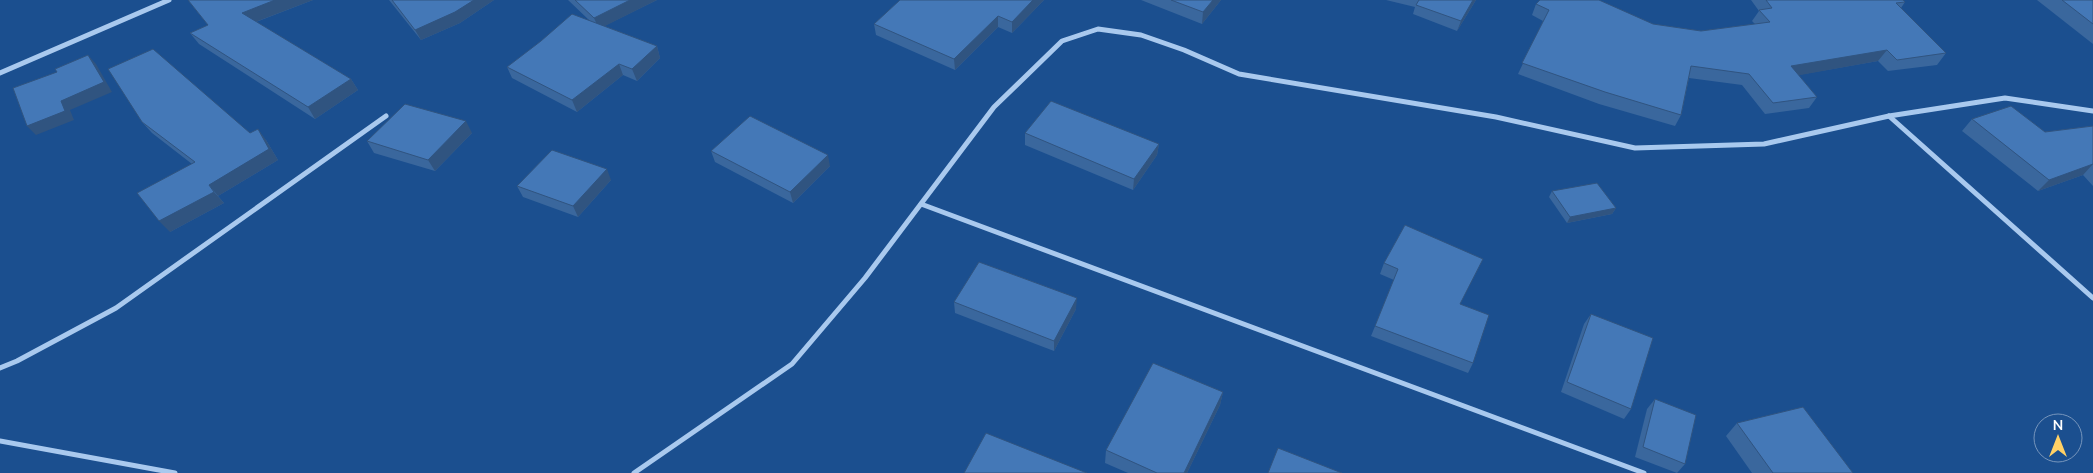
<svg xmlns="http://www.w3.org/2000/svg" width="2093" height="473" font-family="'Nunito Sans',sans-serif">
	<rect width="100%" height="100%" fill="#1b4f8f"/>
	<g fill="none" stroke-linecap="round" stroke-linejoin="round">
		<g stroke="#a9c9ee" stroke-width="5">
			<path d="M0 73 169 0"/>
			<path d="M1889 116 2093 298"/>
			<path d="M921 204 1644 473"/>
			<path d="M0 368 17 361 116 308 386 116"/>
			<path d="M0 441 175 473"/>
			<path d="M634 473 792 364 865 278 994 107 1062 41 1098 29 1141 35 1184 50 1239 74 1496 117 1635 148 1764 144 1889 116 2005 98 2093 111"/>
		</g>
	</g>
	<g fill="#3a679d">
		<path d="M188 0H313L256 22 351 79 358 90 315 119 199 44 190 33 208 25Z"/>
		<path d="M389 0H494L460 23 421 40Z"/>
		<path d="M568 0H657L604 26 657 46 660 58 637 81 623 75 577 112 512 78 507 67 590 21Z"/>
		<path d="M900 0H1044L1012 33 998 27 955 70 876 35 874 24Z"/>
		<path d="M1141 0H1221L1202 24Z"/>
		<path d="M1386 0H1476L1457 31 1413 14 1415 7Z"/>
		<path d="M1751 0H1903L1905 2 1901 8 1946 53 1937 65 1888 71 1878 61 1798 75 1817 97 1809 108 1765 114 1742 85 1689 78 1681 115 1675 126 1599 104 1518 74 1543 21 1532 15 1536 4 1653 24 1701 31 1755 24 1752 21 1759 11Z"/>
		<path d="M2037 0H2093V44Z"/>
		<path d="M1972 119 2045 132 2093 126V186L2083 175 2038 191 1962 131Z"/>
		<path d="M142 122 250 133 266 140 278 160 218 196 224 203 170 232 192 164 152 133Z"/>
		<path d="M472 133 435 171 374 153 367 141Z"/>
		<path d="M1025 133 1159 144 1157 155 1133 190 1025 145Z"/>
		<path d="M711 151 830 166 793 203 715 162Z"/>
		<path d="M611 180 578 217 523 197 517 186Z"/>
		<path d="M1552 191 1616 208 1612 214 1567 223 1549 197Z"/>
		<path d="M1405 225 1460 304 1473 363 1468 373 1371 336 1394 280 1380 274 1384 263Z"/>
		<path d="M954 302 1076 309 1054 351 955 313Z"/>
		<path d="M1591 314 1631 409 1624 419 1561 392 1584 324Z"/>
		<path d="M1223 392 1220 405 1187 473H1128L1105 463 1106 450Z"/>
		<path d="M1655 399 1685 464 1677 473 1635 457 1647 409Z"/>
		<path d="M1737 423 1853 473H1752L1726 436Z"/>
	</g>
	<g fill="#305480">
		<path d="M275 0H313L250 24 242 13Z"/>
		<path d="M474 0H494L460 23 421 40 415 30Z"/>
		<path d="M630 0H657L599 29 594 18Z"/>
		<path d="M1033 0H1044L1012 33V22Z"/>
		<path d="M1213 0H1221L1202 24 1203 12Z"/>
		<path d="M1473 0H1476L1457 31 1461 21Z"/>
		<path d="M998 16V27L955 70 954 59Z"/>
		<path d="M657 46 660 58 637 81 632 69Z"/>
		<path d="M1887 50 1878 61 1784 78 1791 66Z"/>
		<path d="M88 55 96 64 112 92 70 110 74 120 36 135 27 126Z"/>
		<path d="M619 64 623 75 577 112 572 100Z"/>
		<path d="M351 79 358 90 315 119 308 107Z"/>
		<path d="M466 121 472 133 435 171 428 160Z"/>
		<path d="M258 129 266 140 278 160 218 196 209 185Z"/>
		<path d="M1159 144 1157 155 1133 190 1134 179Z"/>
		<path d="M828 155 830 166 793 203 790 192Z"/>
		<path d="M2093 164 2083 175 2038 191 2049 180Z"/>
		<path d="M607 169 611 180 578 217 573 206Z"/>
		<path d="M214 192 224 203 170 232 159 221Z"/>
		<path d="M1616 208 1612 214 1567 223 1570 217Z"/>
		<path d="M1077 298 1076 309 1054 351V341Z"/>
		<path d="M1223 392 1220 405 1187 473H1184Z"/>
	</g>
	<g fill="#4478b7" stroke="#305480">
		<path d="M188 0H275L242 13 351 79 308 107 190 33 208 25Z"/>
		<path d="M392 0H474L455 12 415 30Z"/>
		<path d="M575 0H630L594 18Z"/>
		<path d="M900 0H1033L1012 22 998 16 954 59 874 24Z"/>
		<path d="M1171 0H1213L1203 12Z"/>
		<path d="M1419 0H1473L1461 21 1416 5Z"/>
		<path d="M1540 0H1599L1653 24 1701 31 1770 22 1759 10 1772 8 1766 0H1903L1905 2 1896 3 1946 53 1897 60 1887 50 1791 66 1817 97 1773 103 1749 74 1691 66 1681 115 1605 92 1522 63 1549 10 1536 4Z"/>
		<path d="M2062 0H2093V24Z"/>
		<path d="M572 14 657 46 632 69 619 64 572 100 507 67 541 41Z"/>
		<path d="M153 49 250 133 258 129 269 149 209 185 214 192 159 221 137 193 195 162 142 122 108 69Z"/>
		<path d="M88 55 104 82 61 101 65 111 27 126 13 88 57 72 55 69Z"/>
		<path d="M1051 101 1159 144 1134 179 1025 133Z"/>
		<path d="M405 104 466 121 428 160 367 141Z"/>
		<path d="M2011 106 2045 132 2093 126V164L2049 180 1972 119Z"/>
		<path d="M750 116 828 155 790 192 711 151Z"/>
		<path d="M552 150 607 169 573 206 517 186Z"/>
		<path d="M1597 183 1616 208 1570 217 1552 191Z"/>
		<path d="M1405 225 1483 259 1460 304 1489 315 1473 363 1375 326 1398 269 1384 263Z"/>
		<path d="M979 262 1077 298 1054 341 954 302Z"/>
		<path d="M1591 314 1653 338 1631 409 1567 382Z"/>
		<path d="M1153 363 1223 392 1184 473H1157L1106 450Z"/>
		<path d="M1655 399 1696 415 1685 464 1643 447Z"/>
		<path d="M1803 407 1853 473H1773L1737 423Z"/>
		<path d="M986 433 1087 473H964Z"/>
		<path d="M1278 448 1342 473H1268Z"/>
	</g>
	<g transform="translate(2058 438)"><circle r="24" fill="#1b4f8f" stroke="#7695bc"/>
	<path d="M0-4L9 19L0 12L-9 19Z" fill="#ffd166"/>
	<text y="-8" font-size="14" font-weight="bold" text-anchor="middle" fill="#ffffff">N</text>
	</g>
</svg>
